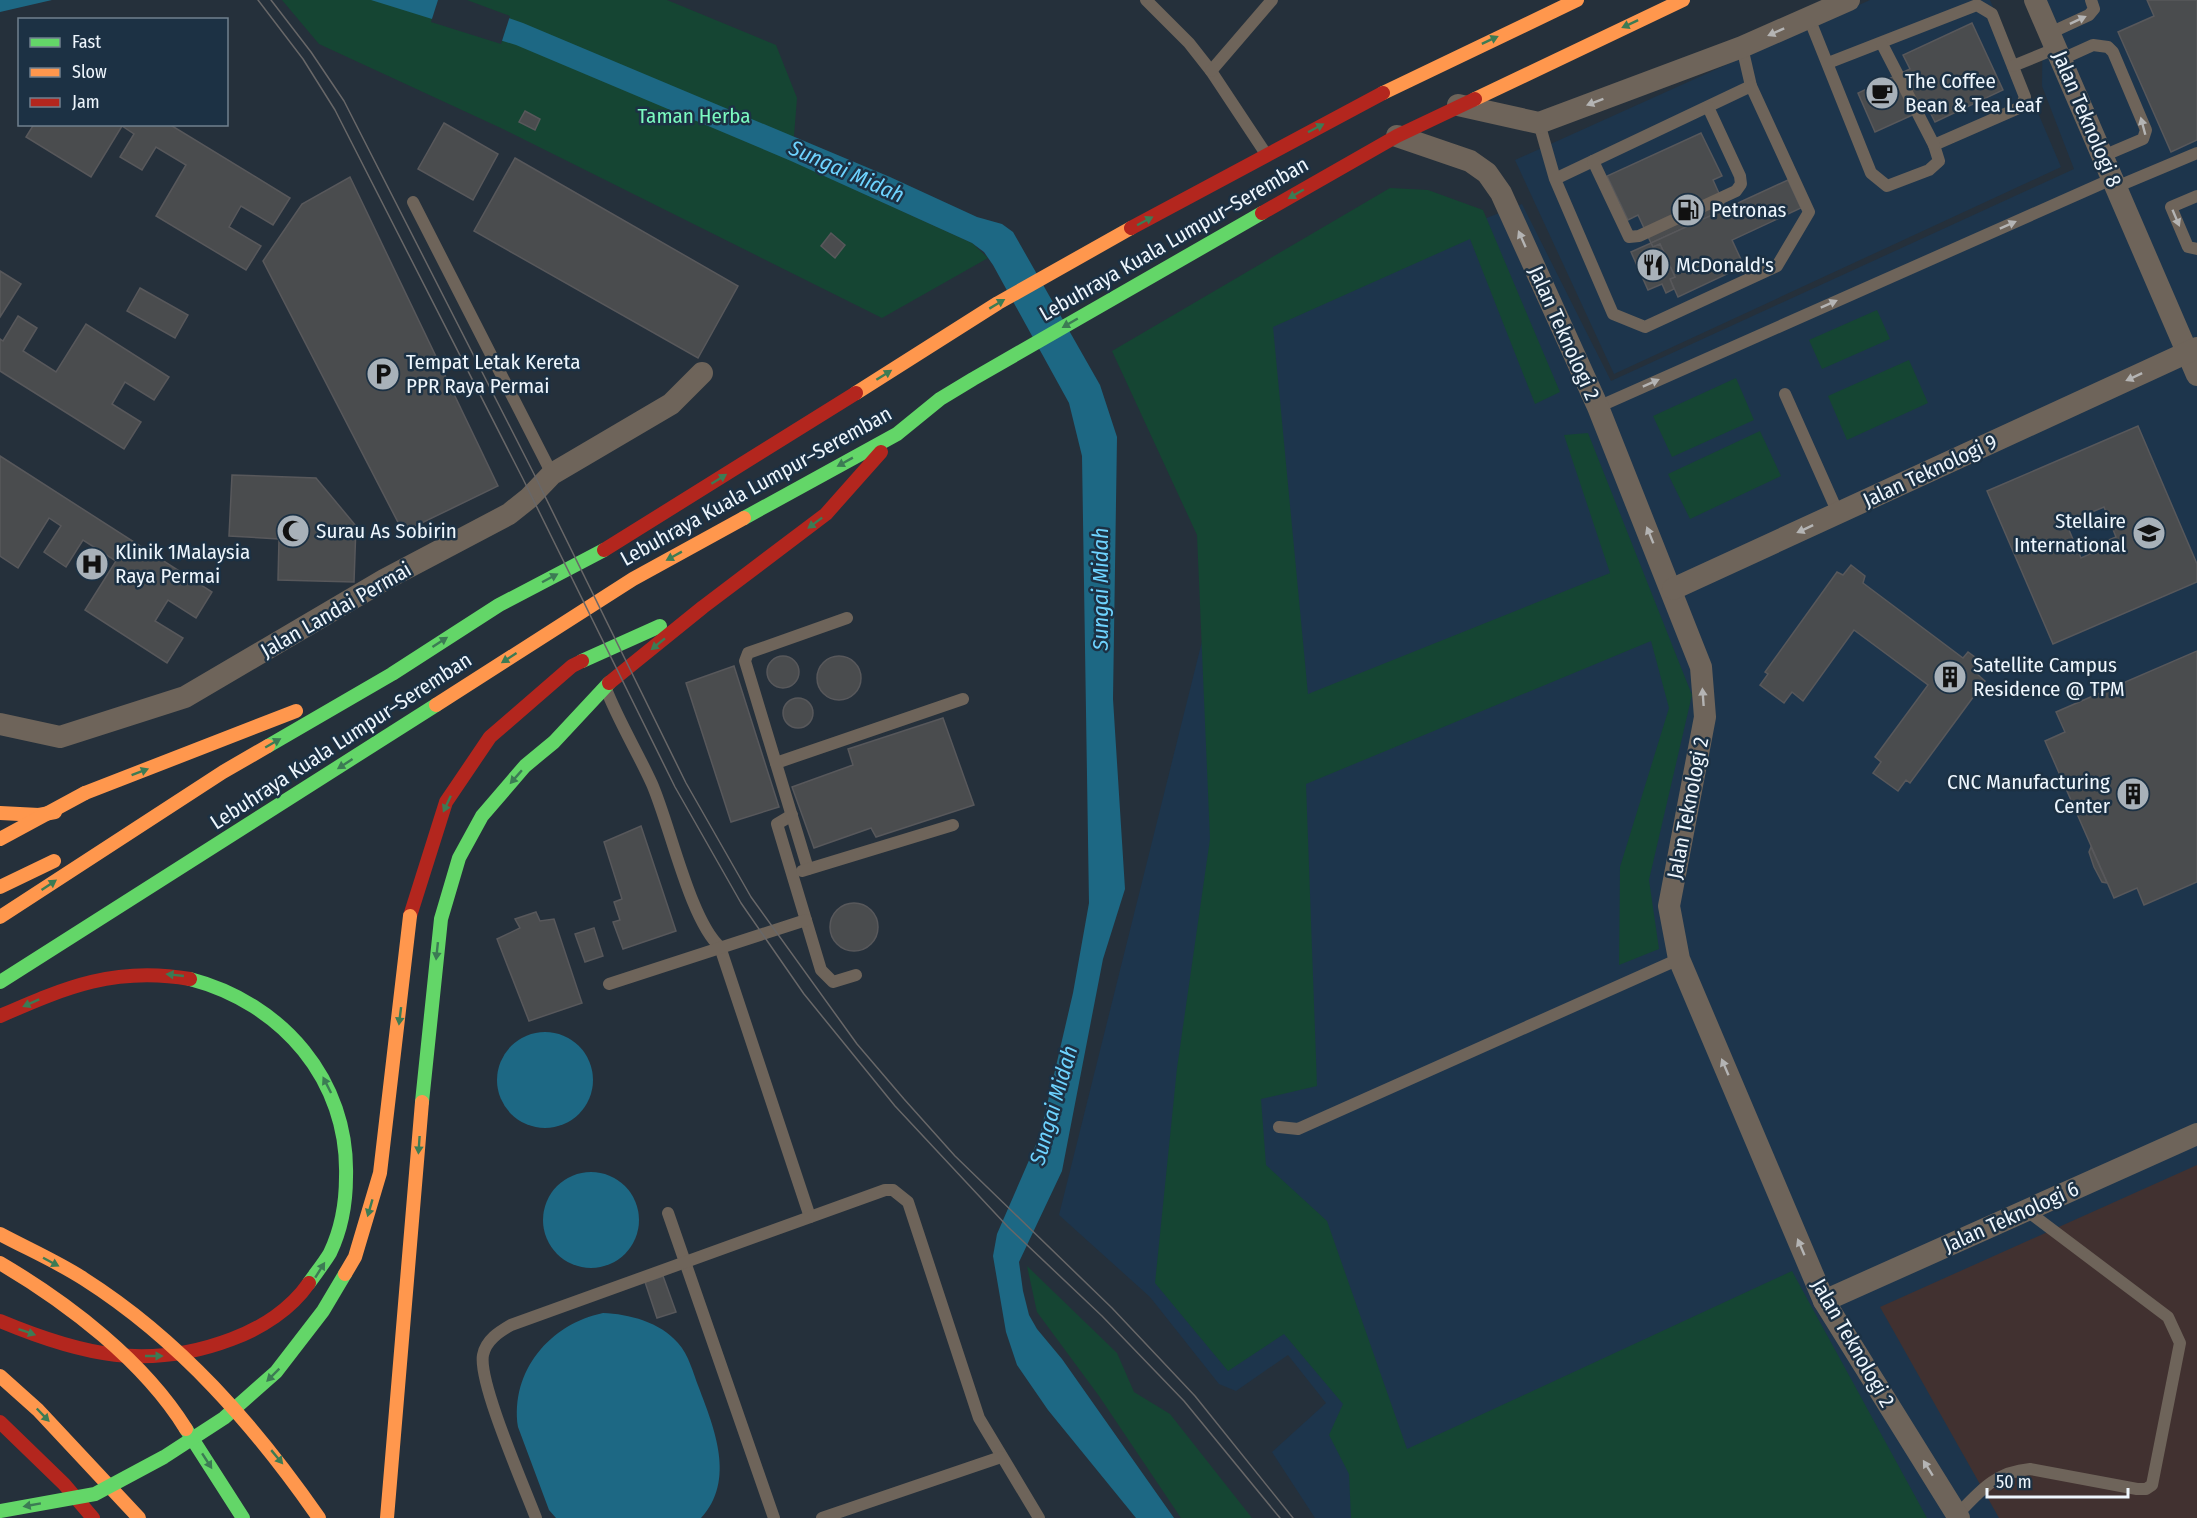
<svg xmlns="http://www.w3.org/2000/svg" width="2197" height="1518" font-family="'Fira Sans Condensed',sans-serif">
	<rect width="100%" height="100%" fill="#25303b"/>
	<g fill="#1d354c">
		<path d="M1870 0H1990L2061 167 1614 374 1515 160Z"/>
		<path d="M2043 0H2197V1518H1315L1272 1452 1326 1403 1288 1355 1236 1391 1219 1384 1150 1297 1059 1215 1233 517 1223 337 1464 227 1522 204 1611 381 2074 169 2042 86Z"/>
	</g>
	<path fill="#413130" d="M2197 1165V1518H1999L1880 1307Z"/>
	<g fill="#154533">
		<path d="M282 0H667L776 45 797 98 792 161 972 243 988 258 882 318 503 129 319 44Z"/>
		<path d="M1390 188 1428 190 1483 210 1560 392 1535 404 1470 239 1273 327 1308 694 1610 573 1564 435 1588 433 1692 695 1649 880 1659 949 1619 965 1620 867 1669 708 1651 641 1306 784 1317 1086 1261 1099 1266 1165 1327 1221 1407 1449 1792 1271 1927 1518H1351L1349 1474 1329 1435 1343 1404 1284 1334 1228 1371 1155 1283 1177 1068 1210 839 1197 535 1112 351Z"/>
		<path d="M1877 310 1890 339 1822 369 1809 340Z"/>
		<path d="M1909 360 1928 403 1847 440 1828 396Z"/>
		<path d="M1736 378 1754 420 1672 457 1653 416Z"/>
		<path d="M1760 431 1781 476 1690 519 1668 474Z"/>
		<path d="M1027 1266 1117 1353 1134 1392 1170 1414 1252 1518H1181L1099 1396 1037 1312Z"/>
	</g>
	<g fill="#1d6884">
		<path d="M0 0H52L0 12Z"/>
		<path d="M371 0H458L523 23 890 177 977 217 1002 224 1013 232 1100 385 1117 437 1113 699 1125 889 1103 959 1062 1171 1019 1262 1023 1291 1029 1315 1037 1329 1062 1359 1174 1518H1136L1048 1410 1017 1365 1006 1332 993 1256 997 1234 1040 1135 1073 993 1089 903 1082 456 1069 403 993 265 984 252 972 243 791 161 516 45Z"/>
		<circle cx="545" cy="1080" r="48"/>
		<circle cx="591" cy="1220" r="48"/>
		<path d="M603 1313C629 1314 660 1322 678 1343 689 1355 693 1373 699 1388 714 1428 736 1480 701 1518H556L549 1510 518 1427C510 1371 550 1324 603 1313Z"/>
	</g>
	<path fill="#25303b" d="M438 0H467L510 16 501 44 431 22Z"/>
	<g fill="#4a4c4e" stroke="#58585b" stroke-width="1.5" fill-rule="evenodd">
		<path d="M2147 0H2197V140L2171 152 2118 32 2154 16Z"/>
		<path d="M1972 23 2003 90 1935 122 1928 108 1875 132 1858 93 1910 69 1903 55Z"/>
		<path d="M525 111 540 119 535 130 519 122Z"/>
		<path d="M444 123 498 154 473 200 418 169Z"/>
		<path d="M34 124H169L290 198 273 225 241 206 229 227 261 246 246 270 156 216 186 165 156 147 142 170 120 157 134 134 122 126 91 177 26 137Z"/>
		<path d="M1701 133 1722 176 1713 180 1726 209 1651 243 1638 215 1628 220 1607 176Z"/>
		<path d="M515 158 738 286 698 358 474 231Z"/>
		<path d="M350 177 498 486 403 532 263 261 302 204Z"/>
		<path d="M1788 180 1801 208 1732 240 1744 266 1678 297 1670 279 1675 277 1660 244 1653 247 1651 243Z"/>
		<path d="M831 233 845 245 835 258 821 246Z"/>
		<path d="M1651 243 1653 247 1660 244 1675 277 1670 279 1674 289 1666 293 1662 284 1648 290 1631 252Z"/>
		<path d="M0 271 21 284 0 317Z"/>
		<path d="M140 288 188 315 175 338 127 311Z"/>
		<path d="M18 316 37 328 23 351 56 372 86 324 169 377 154 400 125 382 112 404 141 422 124 449 0 371V339L3 341Z"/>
		<path d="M2138 426 2197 564V582L2053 644 1987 491ZM2104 507 2116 537 2097 545 2099 550 2081 558 2069 530 2073 520Z"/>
		<path d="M0 456 212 592 196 618 168 600 155 621 183 638 167 663 85 610 116 561 83 540 66 567 44 552 61 526 49 518 18 568 0 556Z"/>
		<path d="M232 475 316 478 356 526 354 582 278 580 279 539 229 536Z"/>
		<path d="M1851 565 1865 576 1863 583 1963 658 1968 652 1983 663 1976 673 1985 681 1910 783 1906 780 1898 791 1873 773 1881 762 1875 757 1928 685 1854 630 1803 701 1792 692 1784 703 1760 685 1768 674 1765 672 1837 572 1843 575Z"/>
		<path d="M2197 651V882L2144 905 2137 888 2114 898 2045 741 2065 732 2056 712Z"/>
		<circle cx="783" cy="672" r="16"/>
		<circle cx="839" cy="678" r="22"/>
		<path d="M734 666 779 807 731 822 686 683Z"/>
		<circle cx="798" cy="713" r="15"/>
		<path d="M943 718 974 805 876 837 871 828 814 848 792 787 853 765 848 749Z"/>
		<path d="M641 826 676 931 623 949 613 922 620 920 614 902 622 899 604 842Z"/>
		<path d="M2091 847 2107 883 2102 882 2094 867 2089 852Z"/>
		<circle cx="854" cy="927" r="24"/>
		<path d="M536 912 540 921 554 919 582 1003 529 1021 497 939 520 928 515 919Z"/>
		<path d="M594 928 603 956 585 962 575 934Z"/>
		<path d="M663 1276 676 1312 657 1318 645 1282Z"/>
	</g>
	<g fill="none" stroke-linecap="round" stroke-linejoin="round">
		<g stroke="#6e645a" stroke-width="12">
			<path d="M1146 0 1189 43 1211 71 1266 154"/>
			<path d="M1809 18 1871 173 1887 186 1929 170 1939 161 1934 145 2021 107 2025 97 1992 14 1977 5 1828 63"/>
			<path d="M2050 33 2089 15 2094 9 2091 0"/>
			<path d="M1882 44 1934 145"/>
			<path d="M1742 47 1751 86"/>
			<path d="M2062 59 2093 45 2108 47 2113 52 2146 130 2143 139 2103 156"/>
			<path d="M2013 66 2057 48"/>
			<path d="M1211 71 1272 0"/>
			<path d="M1539 123 1555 179 1613 314 1645 327 1777 266 1809 212 1751 86 1555 179"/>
			<path d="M1593 161 1629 237 1639 236 1736 191 1741 184 1740 176 1708 107"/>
			<path d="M2116 187 2197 153"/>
			<path d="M2197 196 2171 207 2188 247 2197 249"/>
			<path d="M413 202 552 474"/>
			<path d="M1785 394 1838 513"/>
			<path d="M1598 407 2112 179"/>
			<path d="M606 689C619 722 637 751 652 784 670 825 690 920 720 947L810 1217"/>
			<path d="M776 763 963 699"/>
			<path d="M792 815 777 824 821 970 833 982 856 975"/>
			<path d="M808 869 745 661 748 653 847 618"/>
			<path d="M802 871 953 825"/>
			<path d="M609 984 806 920"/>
			<path d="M1279 1127 1298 1129 1679 959"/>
			<path d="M668 1213 774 1518"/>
			<path d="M1957 1515C1980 1491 1995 1472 2030 1469L2137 1489H2146L2152 1485 2180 1343 2168 1317 2026 1210"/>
			<path d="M536 1518C524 1486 478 1382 483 1355 486 1340 499 1332 511 1325L885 1190H893L908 1202 979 1418 1039 1518"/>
			<path d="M822 1518 1001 1457"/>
		</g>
		<g stroke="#6e645a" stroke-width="22">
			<path d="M2035 0 2197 375"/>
			<path d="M1458 105 1539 123 1742 47 1849 0"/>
			<path d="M1397 136 1470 161 1487 173 1501 193 1598 407 1701 667 1705 717 1669 906 1679 959 1824 1301 1959 1518"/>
			<path d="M1673 589 2197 348"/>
			<path d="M0 724 60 737 185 697 384 580 509 514 529 498 552 474 671 404 702 373"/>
			<path d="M1824 1301 2197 1134"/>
		</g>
		<g stroke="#63d668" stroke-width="14">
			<path d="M744 518 897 434 940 399 973 379 1262 213"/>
			<path d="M582 661 660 626"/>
			<path d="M268 746 392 674 499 605 604 550"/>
			<path d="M190 979C282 1003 349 1080 346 1177 346 1202 341 1230 330 1253 324 1263 316 1273 309 1283"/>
			<path d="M0 982 436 705"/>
			<path d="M422 1102 441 919 459 858 482 816 525 766 554 742 609 683"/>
		</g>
		<g stroke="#ff974d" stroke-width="14">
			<path d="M1383 93 1577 0"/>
			<path d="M1475 99 1683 0"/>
			<path d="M856 393 998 303 1131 228"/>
			<path d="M436 705 633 579 744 518"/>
			<path d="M85 793 296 711"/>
			<path d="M0 813 39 815 55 812"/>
			<path d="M0 887 54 861"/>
			<path d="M0 917 223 772 268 746"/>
			<path d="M0 1376 38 1410 139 1518"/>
			<path d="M387 1518 422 1102"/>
		</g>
		<g stroke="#b3261e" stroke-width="14">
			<path d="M1262 213 1397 136 1475 99"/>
			<path d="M1131 228 1383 93"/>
			<path d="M604 550 856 393"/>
			<path d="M609 683 703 607 826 514 881 452"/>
			<path d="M410 916 446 802 490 737 572 666 582 661"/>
			<path d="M0 1016C66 987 116 966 190 979"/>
			<path d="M0 1321C81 1355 148 1371 232 1339 262 1328 291 1309 309 1283"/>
			<path d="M0 1422 64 1484 93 1518"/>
		</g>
		<g stroke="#686768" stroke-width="1.5">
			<path d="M258 0 303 59 335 110 523 479 675 787 741 903 804 994 895 1106 1008 1227 1102 1316 1184 1401 1280 1518"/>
			<path d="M271 0 311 52 344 101 534 474 686 783 751 897 857 1044 904 1099 955 1156 1112 1308 1195 1396 1293 1518"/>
		</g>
		<g stroke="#63d668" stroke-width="14">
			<path d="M186 1429 243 1518"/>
			<path d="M0 1511 95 1494 164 1457 224 1418 276 1372 323 1311 345 1274"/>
		</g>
		<g stroke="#ff974d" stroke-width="14">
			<path d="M0 839 85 793"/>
			<path d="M0 1234C28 1249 58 1262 84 1279 180 1340 255 1426 319 1518"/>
			<path d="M0 1263C68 1303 144 1361 186 1429"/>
			<path d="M345 1274 355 1257 380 1173 410 916"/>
		</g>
	</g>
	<defs><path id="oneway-solid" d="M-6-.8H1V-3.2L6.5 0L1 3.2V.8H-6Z" transform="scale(1.5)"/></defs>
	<g fill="#b4b4b4">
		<use href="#oneway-solid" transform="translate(2078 20) rotate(-25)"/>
		<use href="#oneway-solid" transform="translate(1776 32) rotate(156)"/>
		<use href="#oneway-solid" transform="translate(1595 102) rotate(159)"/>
		<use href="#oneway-solid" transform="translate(2143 126) rotate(-105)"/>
		<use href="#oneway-solid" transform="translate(2176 218) rotate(67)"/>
		<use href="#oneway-solid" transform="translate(2008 225) rotate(-24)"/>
		<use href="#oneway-solid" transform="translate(1522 239) rotate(-114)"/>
		<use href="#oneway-solid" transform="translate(1829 304) rotate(-24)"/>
		<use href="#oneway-solid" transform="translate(2134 377) rotate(155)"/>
		<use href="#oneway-solid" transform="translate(1651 383) rotate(-24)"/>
		<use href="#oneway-solid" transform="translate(1805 529) rotate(155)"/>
		<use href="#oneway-solid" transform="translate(1650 535) rotate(-112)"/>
		<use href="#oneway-solid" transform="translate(1703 697) rotate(-94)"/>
		<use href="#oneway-solid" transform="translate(1725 1067) rotate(-113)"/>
		<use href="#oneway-solid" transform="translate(1801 1247) rotate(-113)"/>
		<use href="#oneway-solid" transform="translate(1928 1468) rotate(-122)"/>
	</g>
	<g fill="#3c7b54">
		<use href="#oneway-solid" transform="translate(1630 24) rotate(155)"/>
		<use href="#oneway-solid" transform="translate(1490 40) rotate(-25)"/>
		<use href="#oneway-solid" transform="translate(1316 128) rotate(-28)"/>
		<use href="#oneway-solid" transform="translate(1296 194) rotate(150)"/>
		<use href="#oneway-solid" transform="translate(1145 221) rotate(-28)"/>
		<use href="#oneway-solid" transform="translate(997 304) rotate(-31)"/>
		<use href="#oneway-solid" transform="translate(1070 323) rotate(150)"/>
		<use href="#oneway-solid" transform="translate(884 375) rotate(-32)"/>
		<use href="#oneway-solid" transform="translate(845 462) rotate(151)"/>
		<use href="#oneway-solid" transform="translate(719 479) rotate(-32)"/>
		<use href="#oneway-solid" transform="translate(815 523) rotate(143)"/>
		<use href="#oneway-solid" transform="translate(674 556) rotate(151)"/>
		<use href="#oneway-solid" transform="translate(550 578) rotate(-28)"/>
		<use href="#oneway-solid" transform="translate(440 642) rotate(-33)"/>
		<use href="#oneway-solid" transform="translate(658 644) rotate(141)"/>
		<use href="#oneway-solid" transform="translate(509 658) rotate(147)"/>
		<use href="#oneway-solid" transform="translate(273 743) rotate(-30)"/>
		<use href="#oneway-solid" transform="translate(345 764) rotate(147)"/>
		<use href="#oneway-solid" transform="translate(140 772) rotate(-21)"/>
		<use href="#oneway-solid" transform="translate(516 777) rotate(131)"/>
		<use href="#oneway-solid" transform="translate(447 804) rotate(115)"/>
		<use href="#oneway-solid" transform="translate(49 885) rotate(-34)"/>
		<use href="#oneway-solid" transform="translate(437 951) rotate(96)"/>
		<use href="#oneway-solid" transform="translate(175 975) rotate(-174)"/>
		<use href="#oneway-solid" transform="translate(31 1003) rotate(156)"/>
		<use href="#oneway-solid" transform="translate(400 1016) rotate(97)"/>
		<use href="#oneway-solid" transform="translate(327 1085) rotate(-117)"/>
		<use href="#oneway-solid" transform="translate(419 1145) rotate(94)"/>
		<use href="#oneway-solid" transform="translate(370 1208) rotate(106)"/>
		<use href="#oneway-solid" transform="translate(51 1262) rotate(28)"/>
		<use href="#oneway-solid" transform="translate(320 1270) rotate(-58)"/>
		<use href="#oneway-solid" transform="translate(27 1332) rotate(19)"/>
		<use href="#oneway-solid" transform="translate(154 1356)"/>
		<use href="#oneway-solid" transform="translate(273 1375) rotate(135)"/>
		<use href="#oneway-solid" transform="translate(43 1415) rotate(46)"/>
		<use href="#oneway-solid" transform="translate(277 1457) rotate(50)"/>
		<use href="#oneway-solid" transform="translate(207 1461) rotate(57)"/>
		<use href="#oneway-solid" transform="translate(32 1505) rotate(170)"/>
	</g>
	<defs>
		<g id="cafe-disc" transform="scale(1.725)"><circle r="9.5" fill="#a8b1b9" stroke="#1c3144"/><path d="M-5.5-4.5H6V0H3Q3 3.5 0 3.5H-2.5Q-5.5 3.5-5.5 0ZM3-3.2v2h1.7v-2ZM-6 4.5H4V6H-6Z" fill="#111"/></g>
		<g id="fuel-disc" transform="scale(1.725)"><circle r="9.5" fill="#a8b1b9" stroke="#1c3144"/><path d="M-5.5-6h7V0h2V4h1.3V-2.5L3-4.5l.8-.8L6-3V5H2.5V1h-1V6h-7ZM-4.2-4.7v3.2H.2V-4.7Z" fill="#111"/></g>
		<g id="restaurant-disc" transform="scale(1.725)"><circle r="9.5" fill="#a8b1b9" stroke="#1c3144"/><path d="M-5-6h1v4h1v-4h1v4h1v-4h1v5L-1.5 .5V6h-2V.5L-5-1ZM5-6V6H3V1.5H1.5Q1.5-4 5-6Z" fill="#111"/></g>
		<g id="parking-disc" transform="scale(1.725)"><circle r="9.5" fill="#a8b1b9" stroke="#1c3144"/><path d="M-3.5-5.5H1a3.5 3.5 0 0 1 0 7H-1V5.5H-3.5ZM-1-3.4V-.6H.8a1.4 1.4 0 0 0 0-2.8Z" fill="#111"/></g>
		<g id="mosque-disc" transform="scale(1.725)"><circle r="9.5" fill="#a8b1b9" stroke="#1c3144"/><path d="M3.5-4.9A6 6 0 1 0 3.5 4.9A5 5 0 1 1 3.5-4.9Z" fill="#111"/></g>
		<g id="school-disc" transform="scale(1.725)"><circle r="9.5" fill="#a8b1b9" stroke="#1c3144"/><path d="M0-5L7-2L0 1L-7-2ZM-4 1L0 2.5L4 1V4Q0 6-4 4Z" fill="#111"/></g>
		<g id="hospital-disc" transform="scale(1.725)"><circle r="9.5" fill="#a8b1b9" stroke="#1c3144"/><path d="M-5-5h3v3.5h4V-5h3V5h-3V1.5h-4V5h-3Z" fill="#111"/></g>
		<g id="building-disc" transform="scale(1.725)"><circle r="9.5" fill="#a8b1b9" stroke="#1c3144"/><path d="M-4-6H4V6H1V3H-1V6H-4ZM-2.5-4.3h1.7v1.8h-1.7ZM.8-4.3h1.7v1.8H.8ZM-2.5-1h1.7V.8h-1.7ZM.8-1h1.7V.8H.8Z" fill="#111"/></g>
	</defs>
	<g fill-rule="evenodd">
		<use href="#cafe-disc" x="1882" y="93"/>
		<use href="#fuel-disc" x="1688" y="210"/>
		<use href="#restaurant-disc" x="1653" y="265"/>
		<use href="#parking-disc" x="383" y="374"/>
		<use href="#mosque-disc" x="293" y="531"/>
		<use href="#school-disc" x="2149" y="533"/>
		<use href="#hospital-disc" x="92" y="564"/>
		<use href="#building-disc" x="1950" y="677"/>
		<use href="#building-disc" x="2133" y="794"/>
	</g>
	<g text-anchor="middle" stroke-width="5" stroke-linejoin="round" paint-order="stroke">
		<g font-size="21" fill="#eef6fd" stroke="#1c3144" text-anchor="start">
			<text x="1905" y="88">The Coffee<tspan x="1905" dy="24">Bean &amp; Tea Leaf</tspan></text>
			<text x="1711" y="217">Petronas</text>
			<text x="1676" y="272">McDonald's</text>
			<text x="406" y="369">Tempat Letak Kereta<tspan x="406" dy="24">PPR Raya Permai</tspan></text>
			<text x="2126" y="528" text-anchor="end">Stellaire<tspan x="2126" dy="24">International</tspan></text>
			<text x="316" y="538">Surau As Sobirin</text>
			<text x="115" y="559">Klinik 1Malaysia<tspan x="115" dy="24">Raya Permai</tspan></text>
			<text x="1973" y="672">Satellite Campus<tspan x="1973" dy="24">Residence @ TPM</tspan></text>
			<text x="2110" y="789" text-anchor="end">CNC Manufacturing<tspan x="2110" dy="24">Center</tspan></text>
		</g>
		<g font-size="21" fill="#7cfac0" stroke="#1c3144">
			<text x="694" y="123">Taman Herba</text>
		</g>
		<g font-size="21" fill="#eef6fd" stroke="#1c3144">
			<text transform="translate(2087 119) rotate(67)" y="7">Jalan Teknologi 8</text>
			<text transform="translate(1174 239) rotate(-30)" y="7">Lebuhraya Kuala Lumpur–Seremban</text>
			<text transform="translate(1564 333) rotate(66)" y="7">Jalan Teknologi 2</text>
			<text transform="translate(1930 471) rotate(-25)" y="7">Jalan Teknologi 9</text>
			<text transform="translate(756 486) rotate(-29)" y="7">Lebuhraya Kuala Lumpur–Seremban</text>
			<text transform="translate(336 610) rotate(-30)" y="7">Jalan Landai Permai</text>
			<text transform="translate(341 741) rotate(-33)" y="7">Lebuhraya Kuala Lumpur–Seremban</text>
			<text transform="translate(1688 808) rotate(-79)" y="7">Jalan Teknologi 2</text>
			<text transform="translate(2011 1217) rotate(-24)" y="7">Jalan Teknologi 6</text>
			<text transform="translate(1853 1343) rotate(60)" y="7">Jalan Teknologi 2</text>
		</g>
		<g font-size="22" font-style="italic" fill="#6ed3ff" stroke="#1c3144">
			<text transform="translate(847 171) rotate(24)" y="8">Sungai Midah</text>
			<text transform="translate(1100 589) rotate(-90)" y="8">Sungai Midah</text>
			<text transform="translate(1053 1105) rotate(-74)" y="8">Sungai Midah</text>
		</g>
	</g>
	<rect x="18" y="18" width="210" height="108" fill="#1c3144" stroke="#70808e" stroke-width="1.5"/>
	<rect x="30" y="38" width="30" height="9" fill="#63d668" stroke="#70808e" stroke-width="1.5"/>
	<text x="72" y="48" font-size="18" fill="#eef6fd">Fast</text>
	<rect x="30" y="68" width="30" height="9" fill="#ff974d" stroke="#70808e" stroke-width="1.5"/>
	<text x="72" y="78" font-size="18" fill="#eef6fd">Slow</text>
	<rect x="30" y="98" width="30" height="9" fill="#b3261e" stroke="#70808e" stroke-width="1.5"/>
	<text x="72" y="108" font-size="18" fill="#eef6fd">Jam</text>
	<path d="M1987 1488v9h141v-9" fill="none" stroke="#eef6fd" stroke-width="3"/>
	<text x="1996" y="1488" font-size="18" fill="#eef6fd" stroke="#1c3144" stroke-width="4.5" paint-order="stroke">50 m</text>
</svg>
